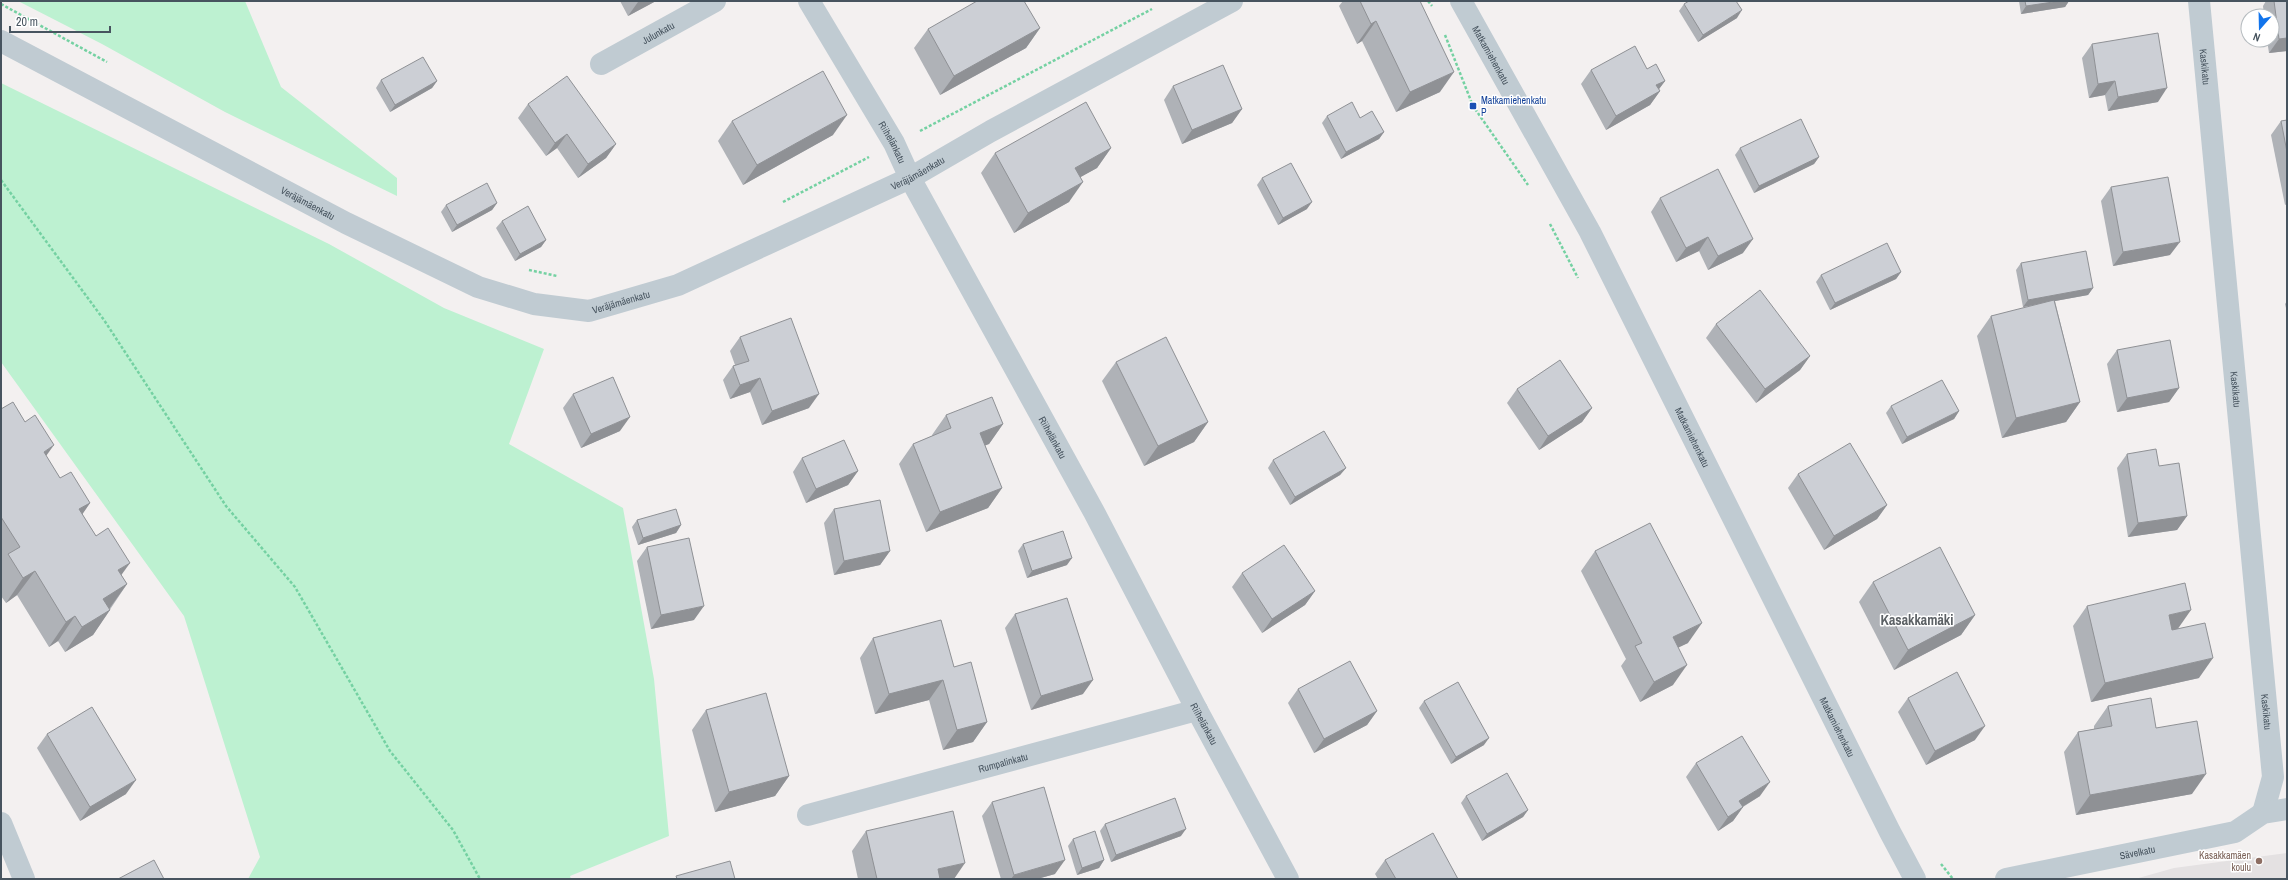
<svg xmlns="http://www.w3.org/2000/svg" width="2288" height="880" font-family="'Archivo Narrow',sans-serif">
	<rect width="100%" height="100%" fill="#f3f0f0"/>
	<path fill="#e4e1e2" d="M2287 853V879H2135L2174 868Z"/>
	<g fill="#bdf1d1">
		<path d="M18 1H245L281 87 397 178V196L225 112 102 44Z"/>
		<path d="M1 83 329 244 444 308 544 349 509 444 623 508 654 679 669 836 570 876 571 879H248L260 857 184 616 1 362Z"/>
	</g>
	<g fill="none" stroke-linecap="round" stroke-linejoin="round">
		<g stroke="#74d1a2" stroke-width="2.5" stroke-dasharray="3 2" stroke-linecap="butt">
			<path d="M1428 1 1432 6"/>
			<path d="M1 4 107 62"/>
			<path d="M1445 35 1473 106 1528 185"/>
			<path d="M920 131 1152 9"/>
			<path d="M1 180 104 320 226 506 295 587 390 751 453 830 480 879"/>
			<path d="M783 202 869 157"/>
			<path d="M1550 224 1578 278"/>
			<path d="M529 270 557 276"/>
			<path d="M1941 864 1953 879"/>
		</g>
		<g stroke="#c0cbd2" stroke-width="22">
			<path id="s1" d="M809 1 894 143 910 178 1094 512 1197 710 1288 879"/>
			<path id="s2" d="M1461 1 1590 232 1890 832 1915 879"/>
			<path id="s3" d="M2199 1 2273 777 2263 813"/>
			<path id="s4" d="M1 41 346 223 478 287 534 304 589 311 678 285 910 178 991 131 1232 1"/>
			<path id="s5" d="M601 64 715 1"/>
			<path id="s6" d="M808 815 1197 710"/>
			<path d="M1 823 24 879"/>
			<path id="s7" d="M2006 879 2235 832 2263 813 2287 809"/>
		</g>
	</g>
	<g fill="#afb2b7">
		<path d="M620 1H656L628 16Z"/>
		<path d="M1343 1H1420L1440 92 1396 112 1362 41 1357 44 1339 6Z"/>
		<path d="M2019 1H2069L2065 7 2021 14Z"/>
		<path d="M2266 1H2287V51L2269 53 2267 40H2272V16H2264L2263 6Z"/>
		<path d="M1684 4 1737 18 1698 42 1679 11Z"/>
		<path d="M1040 28 1026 48 940 95 914 48 928 29Z"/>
		<path d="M2092 44 2158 102 2108 111 2105 95 2089 98 2082 58Z"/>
		<path d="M1647 69 1665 81 1659 89 1660 91 1650 105 1606 130 1581 84 1591 70Z"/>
		<path d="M381 80 437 81 432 88 390 112 376 88Z"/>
		<path d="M1173 86 1242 109 1232 123 1182 144 1164 100Z"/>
		<path d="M528 104 616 144 606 158 578 178 557 148 546 156 518 118Z"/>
		<path d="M1327 116 1384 132 1379 139 1341 159 1322 123Z"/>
		<path d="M2287 120V204L2285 205 2271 135 2281 121Z"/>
		<path d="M732 121 833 135 743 185 718 141Z"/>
		<path d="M1111 148 1097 168 1080 177 1069 202 1014 233 981 173 995 153Z"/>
		<path d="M1740 148 1819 157 1814 164 1754 193 1735 155Z"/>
		<path d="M1262 178 1307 209 1278 225 1257 185Z"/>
		<path d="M2111 187 2170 255 2113 266 2101 201Z"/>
		<path d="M1660 198 1743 253 1708 270 1699 251 1676 262 1651 212Z"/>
		<path d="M497 203 492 210 452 232 441 212 446 205Z"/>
		<path d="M502 221 546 240 541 247 515 261 496 228Z"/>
		<path d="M2021 263 2093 288 2088 295 2055 301 2080 402 2066 422 2002 438 1977 336 1991 316 2038 305 2023 307 2016 270Z"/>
		<path d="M1901 272 1896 279 1830 310 1816 282 1821 275Z"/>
		<path d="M2287 301V312L2285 304Z"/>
		<path d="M1716 324 1810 356 1800 370 1756 403 1706 338Z"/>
		<path d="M740 337 809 408 762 425 750 392 730 399 723 380 733 366 735 365 730 351Z"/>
		<path d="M2117 350 2179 388 2169 402 2117 412 2107 364Z"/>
		<path d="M1116 362 1208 422 1194 442 1144 466 1102 381Z"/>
		<path d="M1517 389 1592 408 1582 422 1539 450 1507 403Z"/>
		<path d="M573 394 620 431 581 448 563 408Z"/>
		<path d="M1891 406 1959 411 1954 419 1902 444 1886 413Z"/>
		<path d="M1 409 46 456 60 478 90 503 82 514 127 584 93 635 65 652 58 641 49 647 17 595 6 603 1 596Z"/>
		<path d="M946 415 1003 424 989 444 985 445 1002 488 988 508 926 532 899 464 913 444 932 436V435Z"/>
		<path d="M2127 454 2159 466 2187 516 2177 530 2128 537 2117 468Z"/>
		<path d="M802 458 858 471 848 485 806 503 793 472Z"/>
		<path d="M1273 460 1346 468 1340 475 1290 505 1268 468Z"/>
		<path d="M1798 474 1887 505 1877 519 1824 550 1788 488Z"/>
		<path d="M834 509 890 551 880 565 834 575 824 523Z"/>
		<path d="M637 520 681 525 676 533 638 545 632 527Z"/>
		<path d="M1023 544 1067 565 1027 578 1018 551Z"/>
		<path d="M647 547 694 620 651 629 637 561Z"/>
		<path d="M1595 551 1688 643 1678 647 1673 685 1640 702 1621 666 1626 659 1581 571Z"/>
		<path d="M1242 573 1315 591 1305 605 1262 633 1232 587Z"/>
		<path d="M1873 582 1975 615 1961 635 1894 670 1859 602Z"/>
		<path d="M2087 606 2177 629 2199 678 2091 702 2073 626Z"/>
		<path d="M1015 614 1083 694 1031 710 1005 628Z"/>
		<path d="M873 638 954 667 987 722 973 742 943 750 929 700 875 714 860 658Z"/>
		<path d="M1298 689 1377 711 1367 725 1314 753 1288 703Z"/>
		<path d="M1908 698 1975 740 1926 765 1898 712Z"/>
		<path d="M1424 701 1484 745 1451 764 1419 708Z"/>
		<path d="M2108 706 2156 728 2192 794 2076 815 2064 752 2078 732 2094 729V726Z"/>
		<path d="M706 710 789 776 775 796 715 812 692 730Z"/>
		<path d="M47 734 126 794 80 821 37 748Z"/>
		<path d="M1696 763 1760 796 1743 807 1733 821 1718 831 1686 777Z"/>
		<path d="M1466 796 1528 810 1523 817 1482 841 1461 803Z"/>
		<path d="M992 802 1055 874 1037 879H1001L982 816Z"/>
		<path d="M1105 824 1181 836 1111 862 1100 831Z"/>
		<path d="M866 831 954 879H858L852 851Z"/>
		<path d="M1073 839 1104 860 1099 868 1077 875 1068 846Z"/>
		<path d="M1385 860 1458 879H1378L1375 874Z"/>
	</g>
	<g fill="#8f9195">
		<path d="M639 1H656L628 16 638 2Z"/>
		<path d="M2060 1H2069L2065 7 2021 14 2026 6Z"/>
		<path d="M1742 10 1737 18 1698 42 1703 35Z"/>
		<path d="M1376 21 1362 41 1357 44 1371 24Z"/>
		<path d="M1040 28 1026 48 940 95 954 76Z"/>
		<path d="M2287 38V51L2269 53 2279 39Z"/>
		<path d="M1454 72 1440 92 1396 112 1410 92Z"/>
		<path d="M437 81 432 88 390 112 395 105Z"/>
		<path d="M1665 81 1656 93 1660 91 1650 105 1606 130 1616 116 1656 85Z"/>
		<path d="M2115 81 2105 95 2089 98 2098 84Z"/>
		<path d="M2167 88 2158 102 2108 111 2118 97Z"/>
		<path d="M1242 109 1232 123 1182 144 1192 130Z"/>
		<path d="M847 115 833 135 743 185 757 165Z"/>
		<path d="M1384 132 1379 139 1341 159 1346 152Z"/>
		<path d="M567 134 557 148 546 156 555 143Z"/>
		<path d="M616 144 606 158 578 178 588 164Z"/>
		<path d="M1111 148 1097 168 1061 188 1075 168Z"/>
		<path d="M1819 157 1814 164 1754 193 1759 186Z"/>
		<path d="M1083 182 1069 202 1014 233 1028 213Z"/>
		<path d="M1312 202 1307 209 1278 225 1283 218Z"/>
		<path d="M497 203 492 210 452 232 457 225Z"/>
		<path d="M1708 237 1699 251 1676 262 1686 248Z"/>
		<path d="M1753 239 1743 253 1708 270 1718 256Z"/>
		<path d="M546 240 541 247 515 261 520 254Z"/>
		<path d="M2180 242 2170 255 2113 266 2123 252Z"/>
		<path d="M1901 272 1896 279 1830 310 1835 303Z"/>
		<path d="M2093 288 2088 295 2023 307 2028 300Z"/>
		<path d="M1810 356 1800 370 1756 403 1765 389Z"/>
		<path d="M760 378 750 392 730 399 740 385Z"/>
		<path d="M2179 388 2169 402 2117 412 2127 398Z"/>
		<path d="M819 394 809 408 762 425 772 411Z"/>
		<path d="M2080 402 2066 422 2002 438 2016 418Z"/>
		<path d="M1592 408 1582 422 1539 450 1548 436Z"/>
		<path d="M1959 411 1954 419 1902 444 1907 437Z"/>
		<path d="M630 417 620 431 581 448 591 434Z"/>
		<path d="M1208 422 1194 442 1144 466 1158 446Z"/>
		<path d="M1003 424 989 444 966 453 980 433Z"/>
		<path d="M54 445 36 470 44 452Z"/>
		<path d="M1346 468 1340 475 1290 505 1295 497Z"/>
		<path d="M858 471 848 485 806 503 816 489Z"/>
		<path d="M1002 488 988 508 926 532 940 512Z"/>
		<path d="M90 503 73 528 79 509Z"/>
		<path d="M1887 505 1877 519 1824 550 1834 536Z"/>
		<path d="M2187 516 2177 530 2128 537 2138 523Z"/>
		<path d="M681 525 676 533 638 545 643 538Z"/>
		<path d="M890 551 880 565 834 575 844 561Z"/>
		<path d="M1072 558 1067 565 1027 578 1032 571Z"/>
		<path d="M130 563 112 588 118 570Z"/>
		<path d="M35 571 17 595 6 603 23 578Z"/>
		<path d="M127 584 109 609 103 599Z"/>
		<path d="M1315 591 1305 605 1262 633 1272 619Z"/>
		<path d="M704 606 694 620 651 629 661 615Z"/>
		<path d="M110 610 93 635 65 652 82 627Z"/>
		<path d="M2191 610 2177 630 2155 635 2169 615Z"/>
		<path d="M1975 615 1961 635 1894 670 1908 650Z"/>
		<path d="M75 616 58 641 49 647 66 622Z"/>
		<path d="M1702 623 1688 643 1659 657 1673 637Z"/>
		<path d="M2213 658 2199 678 2091 702 2105 683Z"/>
		<path d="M1687 665 1673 685 1640 702 1654 682Z"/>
		<path d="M943 680 929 700 875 714 889 694Z"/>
		<path d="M1093 680 1083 694 1031 710 1041 696Z"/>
		<path d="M1377 711 1367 725 1314 753 1324 739Z"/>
		<path d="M987 722 973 742 943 750 957 730Z"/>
		<path d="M1985 726 1975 740 1926 765 1935 751Z"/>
		<path d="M1489 738 1484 745 1451 764 1456 757Z"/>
		<path d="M2206 774 2192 794 2076 815 2090 795Z"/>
		<path d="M789 776 775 796 715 812 729 792Z"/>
		<path d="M136 780 126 794 80 821 90 807Z"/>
		<path d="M1770 782 1760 796 1729 815 1739 801Z"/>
		<path d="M1743 807 1733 821 1718 831 1728 817Z"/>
		<path d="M1528 810 1523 817 1482 841 1487 834Z"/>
		<path d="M1186 829 1181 836 1111 862 1116 855Z"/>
		<path d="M1065 860 1055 874 1037 879H1011L1014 875Z"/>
		<path d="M1104 860 1099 868 1077 875 1082 868Z"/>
		<path d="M965 863 954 879H931L938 869Z"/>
	</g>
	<g fill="#cccfd5" stroke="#8f9195">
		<path d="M977 1H1024L1040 28 954 76 928 29Z"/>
		<path d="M1360 1H1420L1454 72 1410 92 1376 21 1371 24Z"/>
		<path d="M1689 1H1736L1742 10 1703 35 1684 4Z"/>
		<path d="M2025 1H2060L2026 6Z"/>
		<path d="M2274 1H2287V38L2279 39Z"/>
		<path d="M2158 33 2167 88 2118 97 2115 81 2098 84 2092 44Z"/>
		<path d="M1635 46 1647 69 1656 64 1665 81 1656 85 1660 91 1616 116 1591 70Z"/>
		<path d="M423 57 437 81 395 105 381 80Z"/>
		<path d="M1223 65 1242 109 1192 130 1173 86Z"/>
		<path d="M823 71 847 115 757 165 732 121Z"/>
		<path d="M567 76 616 144 588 164 567 134 555 143 528 104Z"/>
		<path d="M1086 102 1111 148 1075 168 1083 182 1028 213 995 153Z"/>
		<path d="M1352 102 1360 118 1372 111 1384 132 1346 152 1327 116Z"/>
		<path d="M1801 119 1819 157 1759 186 1740 148Z"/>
		<path d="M2287 120V152L2281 121Z"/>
		<path d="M1291 163 1312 202 1283 218 1262 178Z"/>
		<path d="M1718 169 1753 239 1718 256 1708 237 1686 248 1660 198Z"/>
		<path d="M2168 177 2180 242 2123 252 2111 187Z"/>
		<path d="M487 183 497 203 457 225 446 205Z"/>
		<path d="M528 206 546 240 520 254 502 221Z"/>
		<path d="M1887 243 1901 272 1835 303 1821 275Z"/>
		<path d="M2086 251 2093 288 2028 300 2021 263Z"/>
		<path d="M1760 290 1810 356 1765 389 1716 324Z"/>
		<path d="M2054 300 2080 402 2016 418 1991 316Z"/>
		<path d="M791 318 819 394 772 411 760 378 740 385 733 366 749 361 740 337Z"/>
		<path d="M1166 337 1208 422 1158 446 1116 362Z"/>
		<path d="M2170 340 2179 388 2127 398 2117 350Z"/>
		<path d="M1560 360 1592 408 1548 436 1517 389Z"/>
		<path d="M613 377 630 417 591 434 573 394Z"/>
		<path d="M1942 380 1959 411 1907 437 1891 406Z"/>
		<path d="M992 397 1003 424 980 433 1002 488 940 512 913 444 951 428 946 415Z"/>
		<path d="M13 402 25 422 35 415 54 445 44 452 60 478 71 472 90 503 79 509 96 536 108 528 130 563 118 570 127 584 103 599 110 610 82 627 75 616 66 622 35 571 23 578 8 554 20 547 1 517V409Z"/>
		<path d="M1324 431 1346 468 1295 497 1273 460Z"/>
		<path d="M844 440 858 471 816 489 802 458Z"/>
		<path d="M1850 443 1887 505 1834 536 1798 474Z"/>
		<path d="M2156 449 2159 466 2179 463 2187 516 2138 523 2127 454Z"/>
		<path d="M880 500 890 551 844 561 834 509Z"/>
		<path d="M676 509 681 525 643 538 637 520Z"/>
		<path d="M1650 523 1702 623 1673 637 1687 665 1654 682 1635 646 1642 643 1595 551Z"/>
		<path d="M1063 531 1072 558 1032 571 1023 544Z"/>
		<path d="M689 538 704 606 661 615 647 547Z"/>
		<path d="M1284 545 1315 591 1272 619 1242 573Z"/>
		<path d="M1940 547 1975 615 1908 650 1873 582Z"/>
		<path d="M2185 583 2191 610 2169 615 2172 630 2205 623 2213 658 2105 683 2087 606Z"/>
		<path d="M1067 598 1093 680 1041 696 1015 614Z"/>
		<path d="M941 620 954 667 971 662 987 722 957 730 943 680 889 694 873 638Z"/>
		<path d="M1350 661 1377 711 1324 739 1298 689Z"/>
		<path d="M1957 672 1985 726 1935 751 1908 698Z"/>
		<path d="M1458 682 1489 738 1456 757 1424 701Z"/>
		<path d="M766 693 789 776 729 792 706 710Z"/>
		<path d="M2151 698 2156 728 2197 721 2206 774 2090 795 2078 732 2112 726 2108 706Z"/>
		<path d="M92 707 136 780 90 807 47 734Z"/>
		<path d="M1742 736 1770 782 1739 801 1743 807 1728 817 1696 763Z"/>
		<path d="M1507 773 1528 810 1487 834 1466 796Z"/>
		<path d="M1044 787 1065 860 1014 875 992 802Z"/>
		<path d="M1175 798 1186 829 1116 855 1105 824Z"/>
		<path d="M953 811 965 863 938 869 940 879H877L866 831Z"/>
		<path d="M1095 831 1104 860 1082 868 1073 839Z"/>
		<path d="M1433 833 1458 879H1396L1385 860Z"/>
		<path d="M154 860 164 879H118Z"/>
		<path d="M730 861 735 879H677L676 876Z"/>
	</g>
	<rect fill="#1a4fb4" stroke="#fff" stroke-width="1.5" x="1469" y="102" width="8" height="8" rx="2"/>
	<circle fill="#8d6e63" stroke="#fff" stroke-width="1.5" cx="2259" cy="861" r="4"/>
	<g text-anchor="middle" stroke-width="3" stroke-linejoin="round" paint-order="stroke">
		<g font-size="10" fill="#47545f" stroke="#fff">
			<text dy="4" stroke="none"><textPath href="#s5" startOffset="65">Julunkatu</textPath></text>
			<text dy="4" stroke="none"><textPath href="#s2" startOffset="62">Matkamiehenkatu</textPath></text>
			<text dy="4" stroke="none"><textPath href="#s3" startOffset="66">Kaskikatu</textPath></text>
			<text dy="4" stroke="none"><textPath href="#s1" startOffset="164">Riihelänkatu</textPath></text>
			<text dy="4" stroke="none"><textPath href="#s4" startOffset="1008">Veräjämäenkatu</textPath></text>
			<text dy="4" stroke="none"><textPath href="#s4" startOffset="347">Veräjämäenkatu</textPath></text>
			<text dy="4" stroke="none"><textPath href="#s4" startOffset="684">Veräjämäenkatu</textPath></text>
			<text dy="4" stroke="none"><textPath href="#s3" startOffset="390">Kaskikatu</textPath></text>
			<text dy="4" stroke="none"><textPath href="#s1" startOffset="500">Riihelänkatu</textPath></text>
			<text dy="4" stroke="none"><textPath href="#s2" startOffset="494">Matkamiehenkatu</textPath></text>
			<text dy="4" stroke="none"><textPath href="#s3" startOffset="714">Kaskikatu</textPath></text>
			<text dy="4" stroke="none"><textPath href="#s1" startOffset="824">Riihelänkatu</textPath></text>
			<text dy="4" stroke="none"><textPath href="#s2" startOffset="818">Matkamiehenkatu</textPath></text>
			<text dy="4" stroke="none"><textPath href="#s6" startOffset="202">Rumpalinkatu</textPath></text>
			<text dy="4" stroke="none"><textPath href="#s7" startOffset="134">Sävelkatu</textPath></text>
		</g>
		<g font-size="10" fill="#164399" stroke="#fff" text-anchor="start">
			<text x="1481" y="104">Matkamiehenkatu<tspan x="1481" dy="12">P</tspan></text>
		</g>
		<g font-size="10" fill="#785e54" stroke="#fff" text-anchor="end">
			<text x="2251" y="859">Kasakkamäen<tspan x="2251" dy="12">koulu</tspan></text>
		</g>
		<g font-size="14" font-weight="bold" fill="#5c6165" stroke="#fff">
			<text x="1917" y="625">Kasakkamäki</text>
		</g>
	</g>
	<rect width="2288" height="880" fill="none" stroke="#47545f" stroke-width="4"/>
	<g transform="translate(2260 28) rotate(200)"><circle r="19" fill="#ffffff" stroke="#b5bbbf"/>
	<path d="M0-3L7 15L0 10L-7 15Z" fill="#1174ec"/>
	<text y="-6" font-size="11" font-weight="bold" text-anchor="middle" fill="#47545f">N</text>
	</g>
	<path d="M10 26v6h100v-6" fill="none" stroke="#47545f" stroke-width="2"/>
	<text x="16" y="26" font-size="12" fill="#47545f" stroke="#ffffff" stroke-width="3" paint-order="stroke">20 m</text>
</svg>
